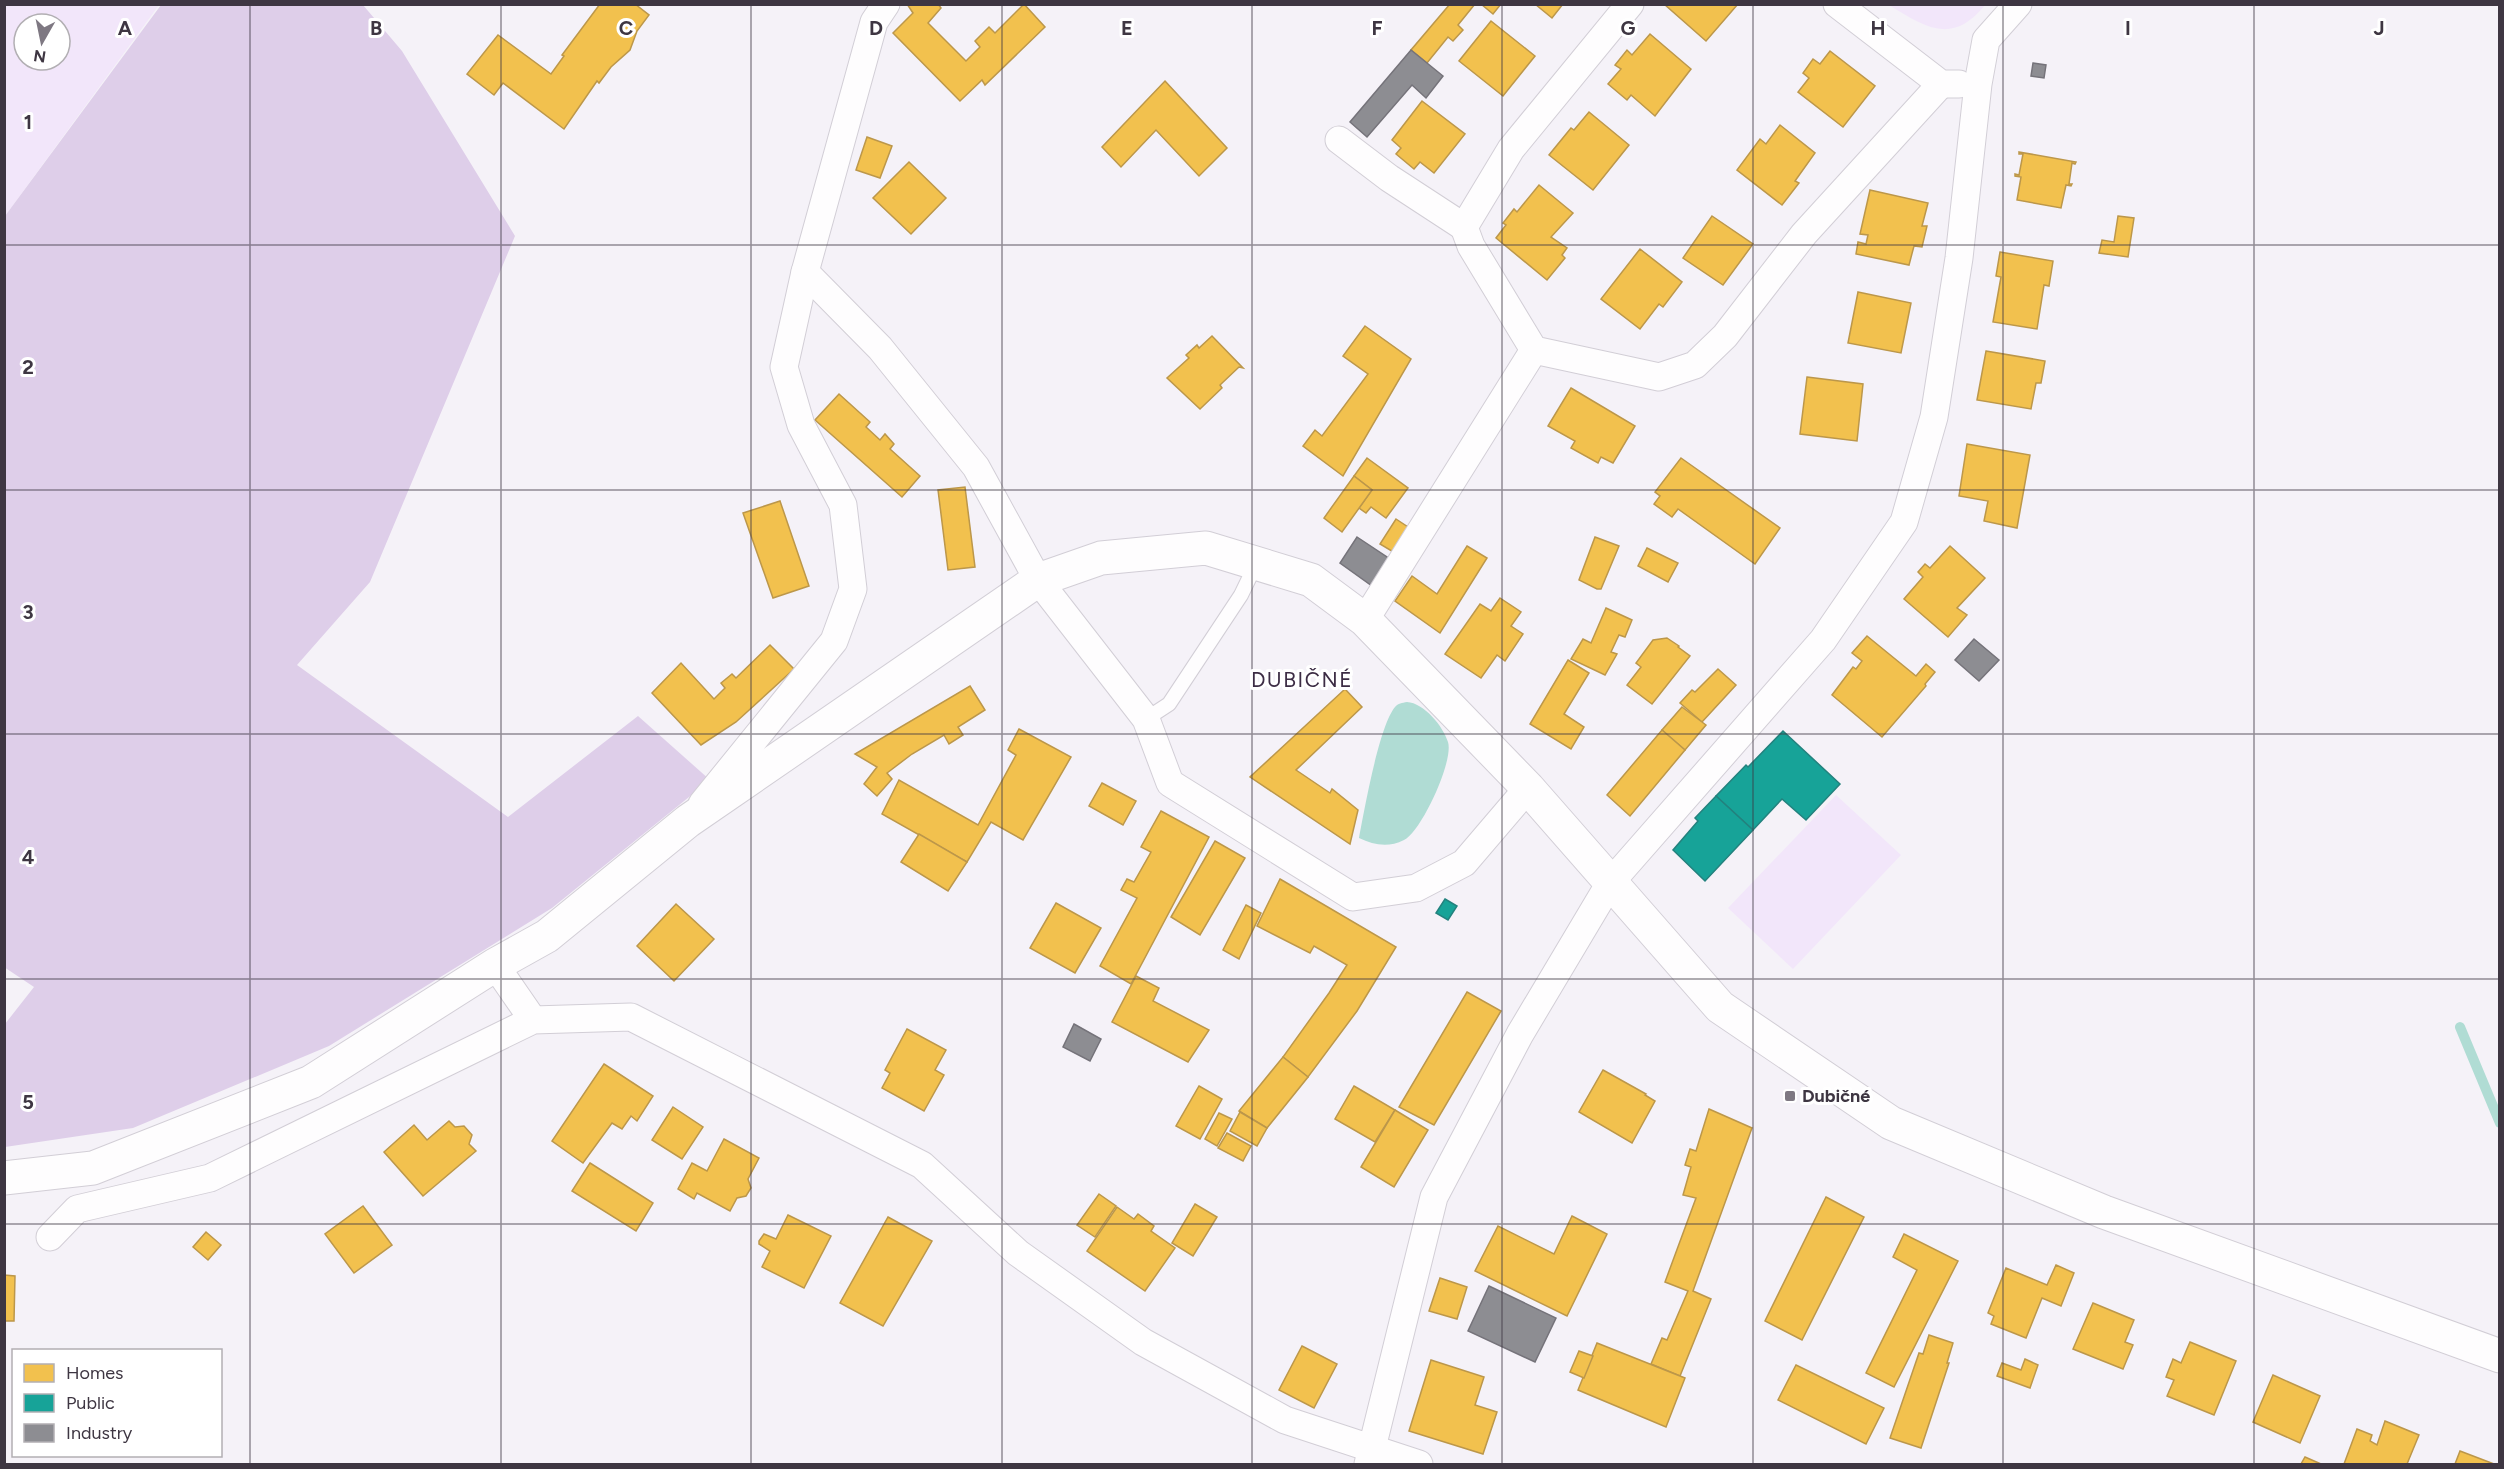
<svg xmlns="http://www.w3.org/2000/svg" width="2504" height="1469" font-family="Figtree,sans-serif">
	<rect width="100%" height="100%" fill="#f5f2f8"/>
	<g fill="#f2e6fa" fill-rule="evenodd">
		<path d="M5 4 159 5 5 216 4 5ZM24 24H60V60H24Z"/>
		<path d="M1889 5H1985C1952 46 1925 27 1889 5Z"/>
		<path d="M1836 795 1901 855 1793 969 1728 908Z"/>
	</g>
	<path fill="#decee9" d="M161 5H363L402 51 515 236 370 582 297 665 508 817 638 716 710 780 552 908 329 1046 133 1128 5 1147V1024L34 987 4 967 5 216Z"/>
	<path fill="#b0dcd4" d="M1407 702C1424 703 1443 726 1448 742 1454 761 1421 832 1404 840 1388 848 1374 845 1359 838 1364 812 1379 726 1395 707 1398 703 1402 703 1407 702Z"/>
	<g fill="#f2c14e" stroke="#bc974a" stroke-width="1.5">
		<path d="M600 4H635L649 15 637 31 630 50 611 67 599 83 597 81 564 129 503 83 494 95 467 74 498 35 551 74 564 56 562 55Z"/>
		<path d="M907 4H938L941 8 928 23 966 61 980 47 975 41 989 27 995 33 1024 4 1045 27 985 85 982 80 960 101 893 33 913 13Z"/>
		<path d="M1450 4H1475L1458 25 1463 30 1453 41 1448 37 1427 63 1411 50Z"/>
		<path d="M1481 4H1501L1493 14Z"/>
		<path d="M1535 4H1563L1552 18Z"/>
		<path d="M1664 4H1738L1706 41Z"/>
		<path d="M1491 21 1535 56 1503 96 1459 61Z"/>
		<path d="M1650 34 1691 69 1655 116 1631 95 1627 100 1608 84 1621 69 1615 65 1627 50 1632 55Z"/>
		<path d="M1830 51 1875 86 1843 127 1798 92 1809 78 1803 73 1813 59 1820 64Z"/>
		<path d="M1165 81 1227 148 1199 176 1156 130 1121 167 1102 147Z"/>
		<path d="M1422 101 1465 134 1434 173 1420 162 1414 169 1396 154 1401 148 1392 140Z"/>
		<path d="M1589 112 1629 145 1593 190 1549 155 1571 128 1574 130Z"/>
		<path d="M1780 125 1815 153 1795 181 1799 183 1782 205 1737 170 1760 139 1766 144Z"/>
		<path d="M867 137 892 146 880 178 856 170Z"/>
		<path d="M2019 152 2076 162 2075 164 2072 163 2069 184H2072L2071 186 2066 185 2061 208 2017 200 2021 177 2015 176V174L2019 175 2023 154H2019Z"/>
		<path d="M909 162 946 198 911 234 873 198Z"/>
		<path d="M1539 185 1573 213 1551 237 1567 248 1562 255 1565 258 1547 280 1496 238 1506 225 1503 223 1514 209 1517 212Z"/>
		<path d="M1870 190 1928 203 1922 226H1927L1922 247 1914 246 1909 265 1856 254 1858 242 1866 244 1868 235 1860 234Z"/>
		<path d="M1712 216 1753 244 1723 285 1683 258Z"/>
		<path d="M2118 216 2134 218 2128 257 2099 253 2102 240 2114 242Z"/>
		<path d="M1640 249 1682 282 1663 307 1659 304 1640 329 1601 299Z"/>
		<path d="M2000 252 2053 261 2049 286 2044 285 2037 329 1993 322 2001 277 1996 276Z"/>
		<path d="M1858 292 1911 303 1901 353 1848 343Z"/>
		<path d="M1365 326 1411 359 1343 476 1303 446 1315 430 1322 436 1368 374 1343 356Z"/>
		<path d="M1212 336 1243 368 1239 367 1220 385 1222 388 1200 409 1167 378 1189 358 1186 355 1197 345 1199 348Z"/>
		<path d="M1986 351 2045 361 2041 383H2036L2031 409 1977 400Z"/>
		<path d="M1807 377 1863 384 1857 441 1800 434Z"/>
		<path d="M1571 388 1635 426 1613 463 1601 457 1598 463 1571 448 1575 441 1548 426Z"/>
		<path d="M839 394 870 422 866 427 880 440 885 434 894 444 890 449 920 476 902 497 815 420Z"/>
		<path d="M1967 444 2030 455 2017 528 1984 521 1988 501 1959 496Z"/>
		<path d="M1367 458 1408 488 1386 518 1371 507 1366 513 1359 508 1372 490 1354 476Z"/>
		<path d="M1681 458 1780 528 1755 564 1678 509 1672 517 1654 504 1660 496 1655 492Z"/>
		<path d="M1354 476 1372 490 1342 532 1324 518Z"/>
		<path d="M965 487 975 567 948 570 938 490Z"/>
		<path d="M780 501 809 586 773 598 743 513Z"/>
		<path d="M1396 519 1411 529 1395 553 1380 544Z"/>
		<path d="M1595 537 1619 546 1601 589H1597L1579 580Z"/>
		<path d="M1467 546 1487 558 1440 633 1395 601 1412 576 1437 594Z"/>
		<path d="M1950 546 1985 578 1957 608 1967 615 1948 637 1904 599 1923 577 1918 572 1925 564 1930 568Z"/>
		<path d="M1647 548 1678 563 1668 582 1638 566Z"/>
		<path d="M1500 598 1521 612 1511 626 1523 634 1505 661 1497 655 1481 678 1445 654 1480 604 1491 611Z"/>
		<path d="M1606 608 1632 620 1625 637 1619 635 1611 652 1617 654 1605 675 1571 659 1583 639 1591 643Z"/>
		<path d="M1867 636 1916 676 1926 664 1935 672 1925 684 1926 686 1882 737 1832 695 1853 667 1856 669 1862 661 1852 653Z"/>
		<path d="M1667 638 1679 646 1678 647 1690 656 1652 704 1627 685 1641 667 1636 663 1653 640Z"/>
		<path d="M770 645 794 669 736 722 701 745 652 693 681 663 714 699 725 688 721 683 732 674 736 678Z"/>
		<path d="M1568 660 1589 673 1564 714 1584 727 1571 749 1530 724Z"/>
		<path d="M1718 669 1736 685 1702 722 1680 703 1692 690 1695 692Z"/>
		<path d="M970 686 985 710 958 727 963 735 949 744 944 735 912 754 887 773 892 779 877 796 864 784 877 767 855 754Z"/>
		<path d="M1345 689 1362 707 1296 770 1330 793 1332 789 1358 810 1350 844 1250 777Z"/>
		<path d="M1682 707 1706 725 1685 750 1662 730Z"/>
		<path d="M1019 729 1071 757 1023 840 991 822 967 862 882 814 899 780 978 825 1016 755 1008 750Z"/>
		<path d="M1662 730 1685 750 1630 816 1607 795Z"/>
		<path d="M1102 783 1136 801 1123 825 1089 806Z"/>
		<path d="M1161 811 1209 837 1131 984 1100 966 1137 898 1121 890 1127 879 1134 882 1151 852 1141 847Z"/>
		<path d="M919 834 967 862 948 891 901 862Z"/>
		<path d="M1215 841 1245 858 1200 935 1171 917Z"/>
		<path d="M1280 879 1396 947 1357 1011 1308 1077 1283 1057 1329 993 1347 965 1314 946 1310 953 1257 926Z"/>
		<path d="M1056 903 1101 928 1075 973 1030 948Z"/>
		<path d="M676 904 714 939 674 981 637 946Z"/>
		<path d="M1246 905 1261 913 1239 959 1223 950Z"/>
		<path d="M1136 976 1159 988 1153 1001 1209 1030 1188 1062 1112 1022Z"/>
		<path d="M1467 992 1501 1011 1434 1125 1399 1107Z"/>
		<path d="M907 1029 946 1050 935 1070 944 1075 924 1111 882 1088 890 1073 885 1070Z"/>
		<path d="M1283 1057 1308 1077 1267 1128 1239 1111Z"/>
		<path d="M604 1064 653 1096 637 1121 631 1116 622 1129 612 1123 583 1163 552 1141Z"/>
		<path d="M1603 1070 1646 1094 1645 1095 1655 1101 1632 1143 1579 1112Z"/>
		<path d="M1199 1086 1222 1099 1200 1139 1176 1126Z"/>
		<path d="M1354 1086 1395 1110 1375 1142 1335 1119Z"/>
		<path d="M673 1107 703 1127 682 1159 652 1140Z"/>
		<path d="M1709 1109 1752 1128 1693 1291 1711 1299 1680 1376 1651 1364 1662 1338 1667 1340 1688 1291 1665 1282 1696 1198 1683 1195 1691 1167 1685 1165 1690 1149 1696 1151Z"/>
		<path d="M1395 1110 1428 1130 1394 1187 1361 1167Z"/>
		<path d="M1240 1112 1267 1128 1257 1146 1230 1131Z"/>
		<path d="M1219 1113 1232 1119 1217 1146 1205 1139Z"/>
		<path d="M449 1121 455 1127 464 1126 472 1135 469 1144 476 1151 423 1196 384 1152 414 1125 427 1140Z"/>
		<path d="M1227 1133 1251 1146 1243 1161 1218 1148Z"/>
		<path d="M724 1139 759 1158 748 1179 751 1188 746 1196 737 1198 730 1211 697 1193 694 1199 678 1189 692 1163 707 1171Z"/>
		<path d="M590 1163 653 1203 636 1231 572 1191Z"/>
		<path d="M1099 1194 1116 1206 1095 1237 1077 1225Z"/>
		<path d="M1826 1197 1864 1217 1802 1340 1765 1321Z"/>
		<path d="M1195 1204 1217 1217 1193 1256 1172 1243Z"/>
		<path d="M363 1206 392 1245 354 1273 325 1234Z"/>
		<path d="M1117 1207 1134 1219 1138 1214 1154 1226 1151 1231 1175 1248 1145 1291 1087 1251Z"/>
		<path d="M788 1215 831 1236 804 1288 762 1267 770 1251 759 1244V1241L764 1234 776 1239Z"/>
		<path d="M1572 1216 1607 1234 1567 1316 1475 1271 1498 1226 1554 1254Z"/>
		<path d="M888 1217 932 1241 883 1326 840 1303Z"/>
		<path d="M206 1232 221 1245 208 1260 193 1247Z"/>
		<path d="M1904 1234 1958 1261 1894 1387 1866 1373 1917 1270 1893 1257Z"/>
		<path d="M2056 1265 2074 1273 2061 1306 2042 1298 2026 1338 1991 1324 1994 1316 1988 1313 2006 1268 2047 1285Z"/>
		<path d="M4 1275 15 1276 14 1321H4Z"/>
		<path d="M1440 1278 1467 1287 1457 1319 1429 1311Z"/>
		<path d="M2093 1303 2134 1320 2125 1342 2133 1345 2123 1369 2073 1349Z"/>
		<path d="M1929 1335 1953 1343 1947 1363H1949L1921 1448 1890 1438 1919 1353 1923 1354Z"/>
		<path d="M2190 1342 2236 1361 2214 1415 2167 1396 2174 1380 2166 1377 2173 1359 2181 1363Z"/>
		<path d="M1597 1343 1685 1378 1666 1427 1578 1390Z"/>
		<path d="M1302 1346 1337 1364 1314 1408 1279 1390Z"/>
		<path d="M1579 1351 1593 1356 1584 1378 1570 1372Z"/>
		<path d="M2025 1359 2038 1365 2030 1388 1997 1376 2002 1363 2021 1370Z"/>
		<path d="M1431 1360 1484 1377 1475 1405 1497 1412 1483 1454 1409 1431Z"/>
		<path d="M1796 1365 1884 1408 1866 1444 1778 1400Z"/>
		<path d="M2273 1375 2320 1396 2300 1443 2253 1422Z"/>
		<path d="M2385 1421 2419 1435 2407 1464H2344L2357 1429 2372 1435 2370 1441 2377 1445Z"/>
		<path d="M2460 1451 2494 1464H2455Z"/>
		<path d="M2305 1457 2321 1464H2301Z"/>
	</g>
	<g fill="#17a398" stroke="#23827e" stroke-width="1.5">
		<path d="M1783 731 1840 784 1806 820 1782 799 1753 830 1716 796 1746 765 1748 767Z"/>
		<path d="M1716 796 1753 830 1705 881 1673 850 1698 821 1695 818Z"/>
		<path d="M1445 899 1457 906 1448 920 1436 913Z"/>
	</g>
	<g fill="#8d8d92" stroke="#75737a" stroke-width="1.5">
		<path d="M1411 50 1443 76 1426 98 1412 85 1367 137 1350 122Z"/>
		<path d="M2033 63 2046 65 2044 78 2031 76Z"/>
		<path d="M1357 537 1390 559 1372 586 1340 563Z"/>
		<path d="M1974 639 1999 660 1979 681 1955 660Z"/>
		<path d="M1074 1024 1101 1039 1090 1061 1063 1047Z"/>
		<path d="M1489 1286 1556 1318 1535 1362 1468 1331Z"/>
	</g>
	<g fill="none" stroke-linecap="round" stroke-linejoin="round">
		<path stroke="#b0dcd4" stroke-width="10" d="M2460 1027 2500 1123"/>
		<g stroke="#d2ced6" stroke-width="16">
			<path id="service" d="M1146 719 1169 704 1241 595 1256 564"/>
		</g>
		<g stroke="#d2ced6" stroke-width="29">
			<g id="minor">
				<path d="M1630 4 1511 149 1464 227 1471 246 1534 350 1659 377 1695 365 1725 336 1804 234 1941 84"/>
				<path d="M1837 4 1941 84H1959"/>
				<path d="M1339 140 1389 178 1464 227"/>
				<path d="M805 272 880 348 976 467 1038 580 1146 719 1170 783 1353 897 1416 888 1464 863 1528 788"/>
				<path d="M1365 620 1534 350"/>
				<path d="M702 804 834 641 853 589 843 505 801 425 784 367 805 272 874 22 886 4"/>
				<path d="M495 965 533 1020"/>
				<path d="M50 1237 77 1209 210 1178 533 1020 631 1017 922 1165 1018 1253 1143 1342 1285 1420 1419 1464"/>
				<path d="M1368 1464 1434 1197 1520 1034 1610 883 1823 640 1904 522 1934 417 1959 258 1978 84 1986 40 2018 4"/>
			</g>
		</g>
		<g stroke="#d2ced6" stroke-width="35">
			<path id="tertiary" d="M4 1178 93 1168 311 1082 495 965 547 936 688 821 1038 580 1101 558 1206 548 1311 580 1365 620 1528 788 1720 1007 1891 1123 2104 1212 2500 1356"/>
		</g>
		<use href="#service" stroke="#fefdfe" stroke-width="14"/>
		<use href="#minor" stroke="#fefdfe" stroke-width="27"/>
		<use href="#tertiary" stroke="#fefdfe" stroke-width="33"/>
	</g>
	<path fill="none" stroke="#3e3642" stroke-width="1.5" stroke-opacity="0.55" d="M250 4V1464M501 4V1464M751 4V1464M1002 4V1464M1252 4V1464M1502 4V1464M1753 4V1464M2003 4V1464M2254 4V1464M4 245H2500M4 490H2500M4 734H2500M4 979H2500M4 1224H2500"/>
	<rect fill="#7e7882" stroke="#fff" stroke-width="2" x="1784" y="1090" width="12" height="12" rx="3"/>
	<g text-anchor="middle" stroke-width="6" stroke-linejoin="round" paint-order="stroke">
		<g font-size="18" font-weight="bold" fill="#3e3642" stroke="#fff" text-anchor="start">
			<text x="1802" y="1102">Dubičné</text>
		</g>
		<g font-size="21" letter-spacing="1.5" fill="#3c2c44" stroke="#fff">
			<text x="1302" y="687">DUBIČNÉ</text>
		</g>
	</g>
	<g font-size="20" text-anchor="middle" font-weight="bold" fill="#3e3642" stroke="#fff" stroke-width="6" stroke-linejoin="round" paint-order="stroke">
		<text x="125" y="35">A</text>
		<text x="376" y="35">B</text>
		<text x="626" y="35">C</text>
		<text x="876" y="35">D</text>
		<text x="1127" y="35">E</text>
		<text x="1377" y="35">F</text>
		<text x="1628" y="35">G</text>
		<text x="1878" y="35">H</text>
		<text x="2128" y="35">I</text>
		<text x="2379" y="35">J</text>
		<text x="28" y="129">1</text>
		<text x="28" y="374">2</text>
		<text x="28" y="619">3</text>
		<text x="28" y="864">4</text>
		<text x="28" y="1109">5</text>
	</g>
	<rect width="2504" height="1469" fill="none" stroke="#3e3642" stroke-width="12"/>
	<rect x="12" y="1349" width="210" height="108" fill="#ffffff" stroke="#b2afb3" stroke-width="1.5"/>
	<rect x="24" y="1364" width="30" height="18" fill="#f2c14e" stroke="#b2afb3" stroke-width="1.5"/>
	<text x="66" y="1379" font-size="18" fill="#3e3642">Homes</text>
	<rect x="24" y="1394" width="30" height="18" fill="#17a398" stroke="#b2afb3" stroke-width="1.5"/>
	<text x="66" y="1409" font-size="18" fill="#3e3642">Public</text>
	<rect x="24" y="1424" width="30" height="18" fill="#8d8d92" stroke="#b2afb3" stroke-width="1.5"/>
	<text x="66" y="1439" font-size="18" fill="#3e3642">Industry</text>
	<g transform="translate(42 42) rotate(189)"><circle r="28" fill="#ffffff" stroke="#b2afb3" stroke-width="1.5"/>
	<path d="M0-4.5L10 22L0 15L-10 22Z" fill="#7e7882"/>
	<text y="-9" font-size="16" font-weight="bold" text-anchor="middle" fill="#3e3642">N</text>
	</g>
</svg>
